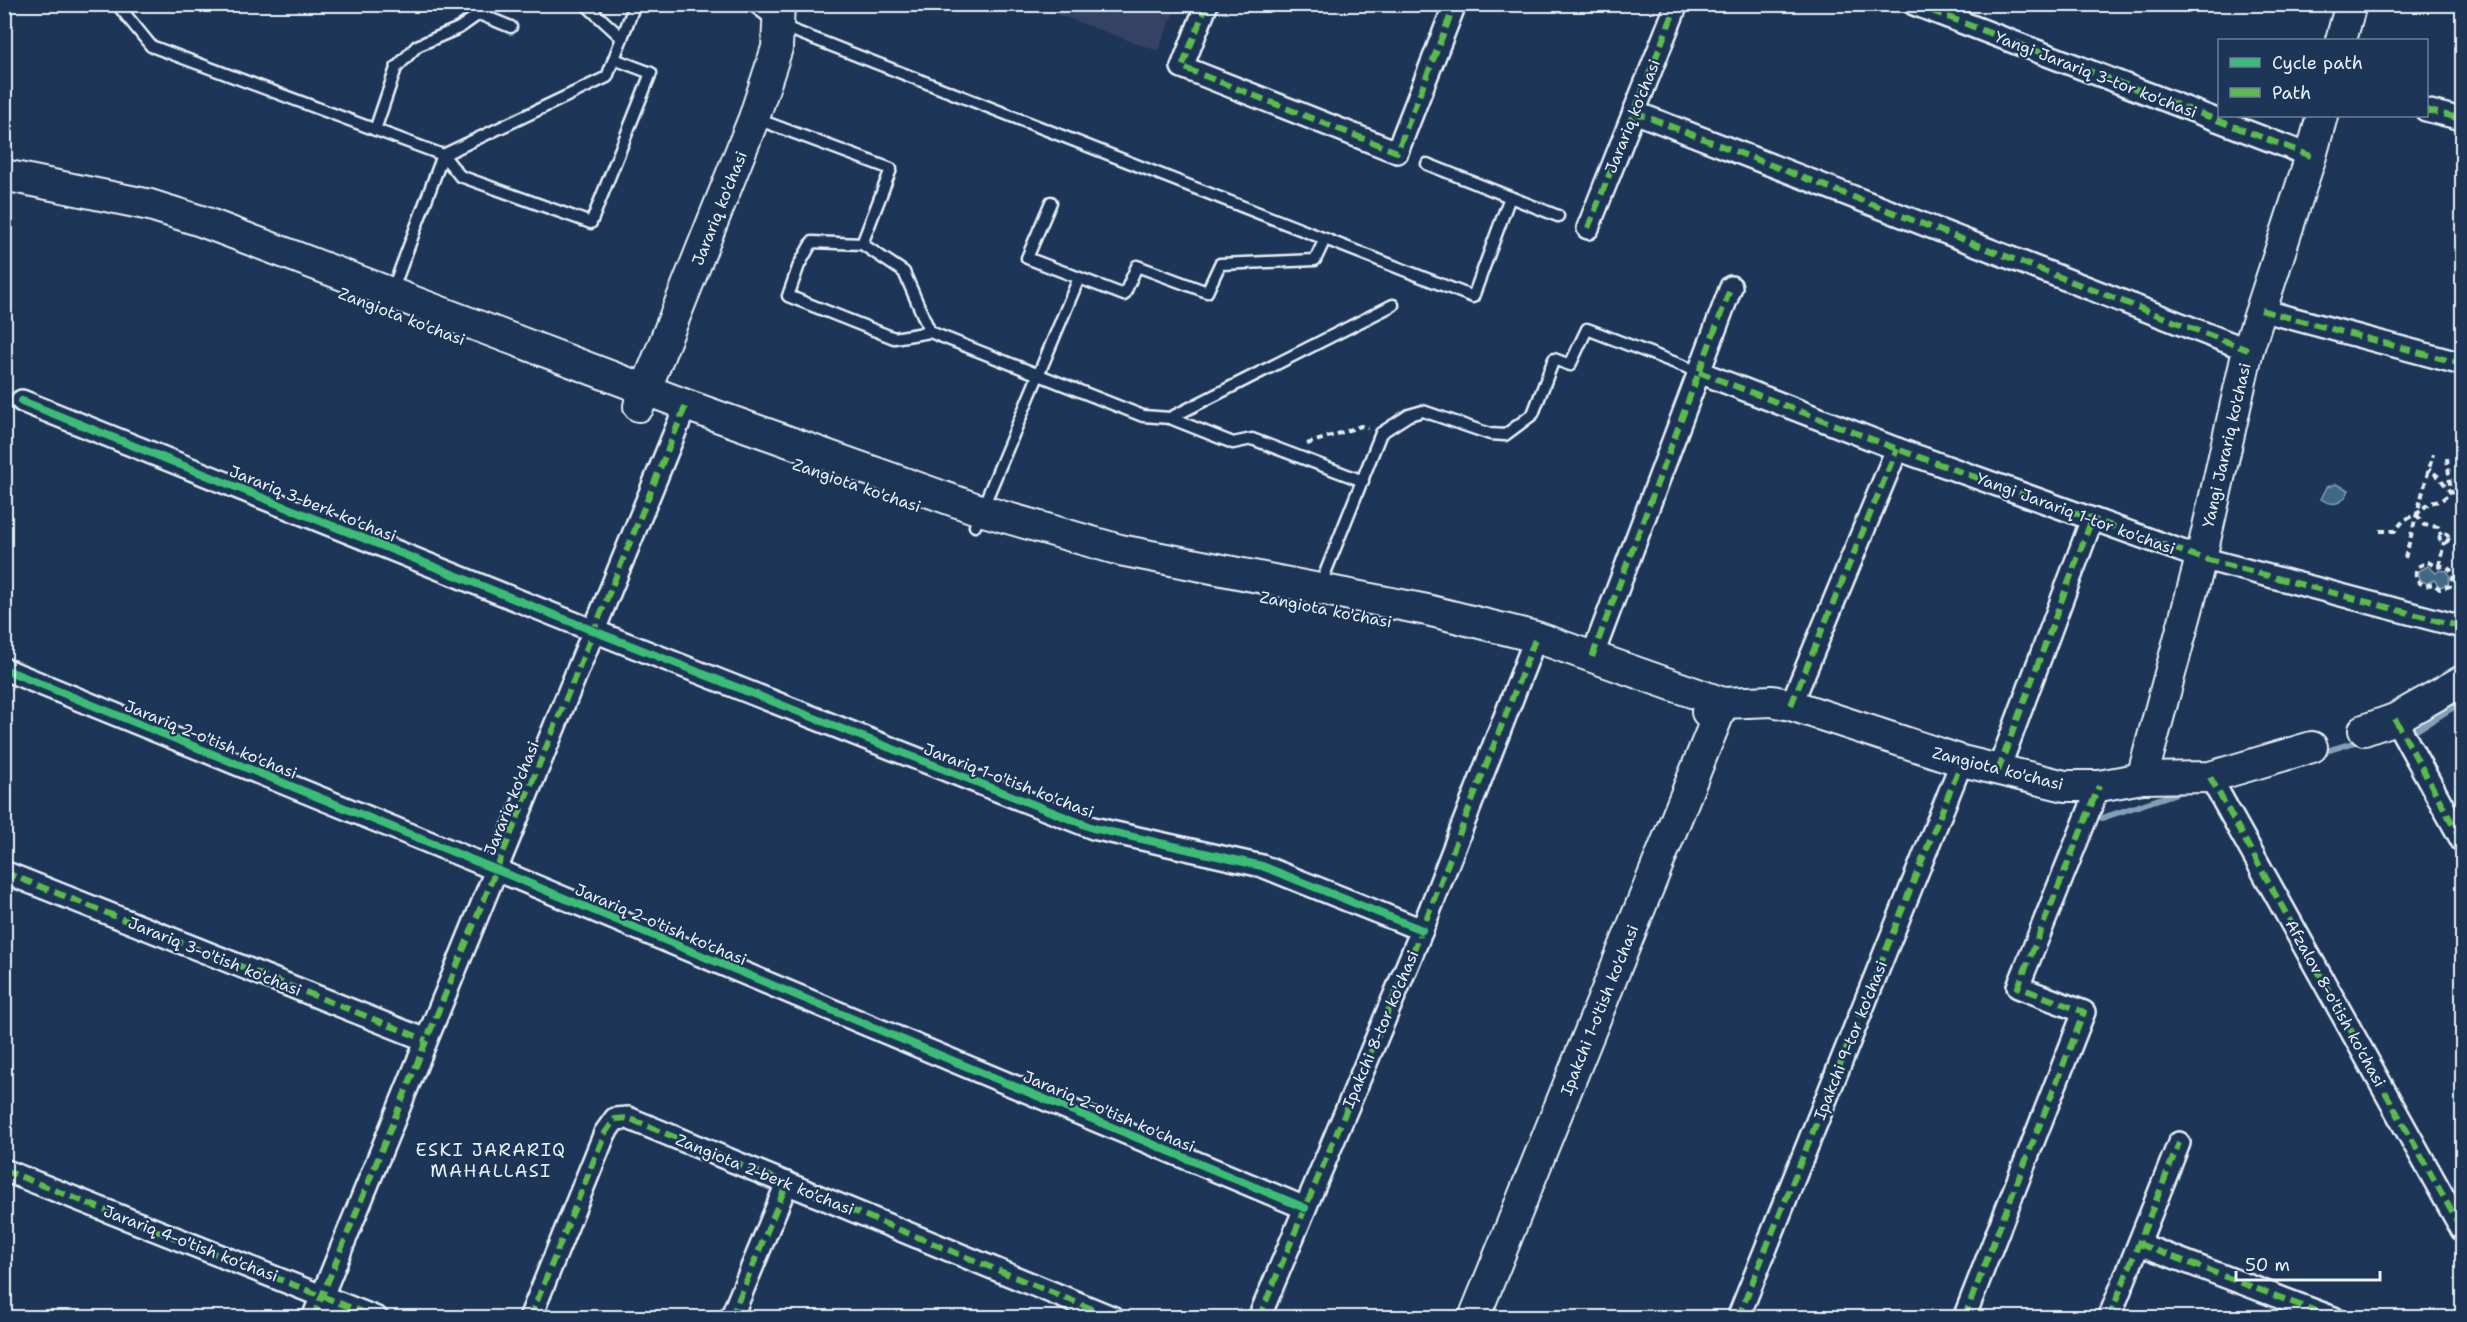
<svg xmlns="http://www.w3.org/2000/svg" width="2467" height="1322" font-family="'Shantell Sans',sans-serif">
	<rect width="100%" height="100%" fill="#1d3557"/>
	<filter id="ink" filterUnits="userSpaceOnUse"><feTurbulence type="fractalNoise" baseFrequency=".0167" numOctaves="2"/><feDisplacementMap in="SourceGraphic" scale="12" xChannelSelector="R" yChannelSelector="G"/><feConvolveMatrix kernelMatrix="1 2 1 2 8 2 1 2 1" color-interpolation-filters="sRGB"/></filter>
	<g filter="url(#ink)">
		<path fill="#344364" d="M1031 5 1177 4V5L1158 51Z"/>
		<g fill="#416988" stroke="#849fb5" stroke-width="1.5">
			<path d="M2336 484 2349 490C2344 504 2333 507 2321 499L2327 487Z"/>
			<path d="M2428 566 2436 573 2440 570 2447 571 2450 576 2448 584 2440 587 2434 580 2428 583C2421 582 2418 578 2419 571Z"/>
		</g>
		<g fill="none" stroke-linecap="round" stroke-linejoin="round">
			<g stroke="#849fb5" stroke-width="6">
				<path d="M2415 731 2462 702"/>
				<path d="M2320 753 2362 740"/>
				<path d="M2102 818 2183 791"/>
			</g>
			<g stroke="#e8f1f8" stroke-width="15">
				<g id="lane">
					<path d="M117 4 151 46 443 155 460 176 591 223 651 73 614 59"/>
					<path d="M585 4 622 38"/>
					<path d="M751 4 779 25 1473 297 1510 197"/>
					<path d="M479 14 511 27"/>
					<path d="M757 119 891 169 862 244"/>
					<path d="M375 130 396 68 417 46 459 28 479 14 482 4"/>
					<path d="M1427 164 1558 216"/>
					<path d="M1051 202 1027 258 1124 295 1137 266 1207 292 1220 264 1315 260 1325 239"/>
					<path d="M385 310 443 155 607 77 635 4"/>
					<path d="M930 332 904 272 862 244 812 242 799 265 788 296 894 338 930 332 1143 416 1170 418 1233 443 1252 439 1363 481"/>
					<path d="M1170 418 1393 305"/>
					<path d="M975 526 1079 278"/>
					<path d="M1312 606 1381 433 1409 415 1423 411 1490 434 1505 435 1533 414 1554 359 1570 365 1587 329 1699 372"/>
				</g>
			</g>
			<g stroke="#e8f1f8" stroke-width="26">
				<g id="street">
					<path d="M1207 4 1182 67 1397 152 1455 4"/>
					<path d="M1914 4 2311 156"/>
					<path d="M2426 110 2462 119"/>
					<path d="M1634 112 2248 350"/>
					<path d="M1588 228 1677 4"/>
					<path d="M2261 310 2462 364"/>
					<path d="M1699 372 1897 449 2201 558 2462 627"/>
					<path d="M22 401 594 631 1093 828 1262 866 1422 930"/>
					<path d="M1592 657 1731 287"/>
					<path d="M4 669 497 870 1305 1208"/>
					<path d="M1791 705 1897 449"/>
					<path d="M2395 719 2462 841"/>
					<path d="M1998 771 2092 519"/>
					<path d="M2210 777 2462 1230"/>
					<path d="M4 872 426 1040"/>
					<path d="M4 1170 377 1318"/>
					<path d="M2139 1244 2334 1318"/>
					<path d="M313 1318 686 405"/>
					<path d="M530 1318 605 1133 615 1119 628 1118 1114 1318"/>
					<path d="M731 1318 787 1183"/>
					<path d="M1259 1318 1422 930 1536 637"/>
					<path d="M1738 1318 1962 761"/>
					<path d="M1964 1318 2084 1012 2018 987 2099 786"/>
					<path d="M2109 1318 2179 1143"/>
				</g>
			</g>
			<g stroke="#e8f1f8" stroke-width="34">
				<g id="secondary">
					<path d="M2341 40 2351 4"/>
					<path d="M4 175 150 205 201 221 686 405 980 510 1120 550 1427 610 1536 637 1723 703 1474 1318"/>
					<path d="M639 406 754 118 777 48 779 4"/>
					<path d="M1707 712 1723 703 1772 701 1791 705 1962 761 2065 786H2099L2142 778 2210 777 2312 747"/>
					<path d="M2364 730 2395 719 2462 681"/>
					<path d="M2142 778 2201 558 2248 350 2311 156 2322 116"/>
				</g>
			</g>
			<g stroke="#e8f1f8" stroke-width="4" stroke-dasharray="6 4.5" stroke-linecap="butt">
				<path d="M1307 444 1361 426 1368 428"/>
				<path d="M2447 458 2451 492"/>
				<path d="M2417 515 2424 525 2438 527 2441 535"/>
				<path d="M2380 531H2395L2404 520 2417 514 2429 503 2440 501 2451 493 2440 478 2429 469"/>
				<circle cx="2444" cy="538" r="4.5"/>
				<path d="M2405 558 2433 454"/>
				<path d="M2428 562 2437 567 2443 566 2450 569 2454 576 2450 586 2440 589 2433 584 2425 586C2416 582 2414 575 2417 567Z"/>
				<path d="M2439 566 2444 542"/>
			</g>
			<use href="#lane" stroke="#1d3557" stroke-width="10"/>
			<use href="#street" stroke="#1d3557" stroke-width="21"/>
			<use href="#secondary" stroke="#1d3557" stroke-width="30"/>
			<g stroke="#5cbc4b" stroke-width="6" stroke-dasharray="12 6" stroke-linecap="butt">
				<path d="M1207 4 1182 67 1397 152 1455 4"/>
				<path d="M1914 4 2311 156"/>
				<path d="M2426 110 2462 119"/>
				<path d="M1634 112 2248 350"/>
				<path d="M1588 228 1677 4"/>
				<path d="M2261 310 2462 364"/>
				<path d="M1699 372 1897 449 2201 558 2462 627"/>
				<path d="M1592 657 1731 287"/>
				<path d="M1791 705 1897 449"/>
				<path d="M2395 719 2462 841"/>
				<path d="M1998 771 2092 519"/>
				<path d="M2210 777 2462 1230"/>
				<path d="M4 872 426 1040"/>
				<path d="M4 1170 377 1318"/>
				<path d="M2139 1244 2334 1318"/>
				<path d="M313 1318 686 405"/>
				<path d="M530 1318 605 1133 615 1119 628 1118 1114 1318"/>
				<path d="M731 1318 787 1183"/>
				<path d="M1259 1318 1422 930 1536 637"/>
				<path d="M1738 1318 1962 761"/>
				<path d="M1964 1318 2084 1012 2018 987 2099 786"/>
				<path d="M2109 1318 2179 1143"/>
			</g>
			<g stroke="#1d3557" stroke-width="11">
				<g id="cycleway">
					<path d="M22 401 594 631 1093 828 1262 866 1422 930"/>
					<path d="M4 669 497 870 1305 1208"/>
				</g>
			</g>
			<use href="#cycleway" stroke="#3abd76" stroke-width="8"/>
		</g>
	</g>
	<g text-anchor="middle" stroke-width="4.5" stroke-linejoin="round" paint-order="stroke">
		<g font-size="16" fill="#e8f1f8" stroke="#1d3557">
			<text transform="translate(2096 74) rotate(21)" y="6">Yangi Jarariq 3-tor ko'chasi</text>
			<text transform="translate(1632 116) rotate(-68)" y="6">Jarariq ko'chasi</text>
			<text transform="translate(719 208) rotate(-68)" y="6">Jarariq ko'chasi</text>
			<text transform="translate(402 316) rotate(21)" y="6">Zangiota ko'chasi</text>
			<text transform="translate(2226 445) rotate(-77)" y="6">Yangi Jarariq ko'chasi</text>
			<text transform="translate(857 485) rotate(19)" y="6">Zangiota ko'chasi</text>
			<text transform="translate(313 503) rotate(22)" y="6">Jarariq 3-berk ko'chasi</text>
			<text transform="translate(2076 513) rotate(20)" y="6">Yangi Jarariq 1-tor ko'chasi</text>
			<text transform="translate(1326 609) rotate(11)" y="6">Zangiota ko'chasi</text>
			<text transform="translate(211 739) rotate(22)" y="6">Jarariq 2-o'tish ko'chasi</text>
			<text transform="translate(1998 768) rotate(14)" y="6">Zangiota ko'chasi</text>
			<text transform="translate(1009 780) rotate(21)" y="6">Jarariq 1-o'tish ko'chasi</text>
			<text transform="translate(511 798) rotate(-68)" y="6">Jarariq ko'chasi</text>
			<text transform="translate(661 924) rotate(23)" y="6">Jarariq 2-o'tish ko'chasi</text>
			<text transform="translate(215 956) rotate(22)" y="6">Jarariq 3-o'tish ko'chasi</text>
			<text transform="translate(2336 1003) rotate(61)" y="6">Afzalov 8-o'tish ko'chasi</text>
			<text transform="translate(1599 1010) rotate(-68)" y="6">Ipakchi 1-o'tish ko'chasi</text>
			<text transform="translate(1380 1029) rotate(-67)" y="6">Ipakchi 8-tor ko'chasi</text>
			<text transform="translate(1850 1040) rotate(-68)" y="6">Ipakchi 9-tor ko'chasi</text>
			<text transform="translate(1109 1111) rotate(23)" y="6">Jarariq 2-o'tish ko'chasi</text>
			<text transform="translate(765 1174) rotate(22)" y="6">Zangiota 2-berk ko'chasi</text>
			<text transform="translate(191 1243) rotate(21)" y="6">Jarariq 4-o'tish ko'chasi</text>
		</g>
		<g font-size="18" letter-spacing="1.5" fill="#e8f1f8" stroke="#1d3557">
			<text x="491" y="1156">ESKI JARARIQ<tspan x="491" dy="21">MAHALLASI</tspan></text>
		</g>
	</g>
	<rect width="2467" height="1322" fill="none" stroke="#1d3557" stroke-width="24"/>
	<rect x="12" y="12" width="2443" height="1298" fill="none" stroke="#e8f1f8" stroke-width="2" filter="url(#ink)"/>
	<rect x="2218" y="39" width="210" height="78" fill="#1d3557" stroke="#6e8097" stroke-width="1.5"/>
	<rect x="2230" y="58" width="30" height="9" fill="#3abd76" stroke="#6e8097" stroke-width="1.5"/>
	<text x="2272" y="69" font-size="18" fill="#e8f1f8">Cycle path</text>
	<rect x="2230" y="88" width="30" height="9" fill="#5cbc4b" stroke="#6e8097" stroke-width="1.5"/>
	<text x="2272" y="99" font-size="18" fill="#e8f1f8">Path</text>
	<path d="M2236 1271v9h144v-9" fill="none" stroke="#e8f1f8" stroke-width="3"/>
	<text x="2245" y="1271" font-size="18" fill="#e8f1f8" stroke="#1d3557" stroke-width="4.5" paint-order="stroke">50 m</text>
</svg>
